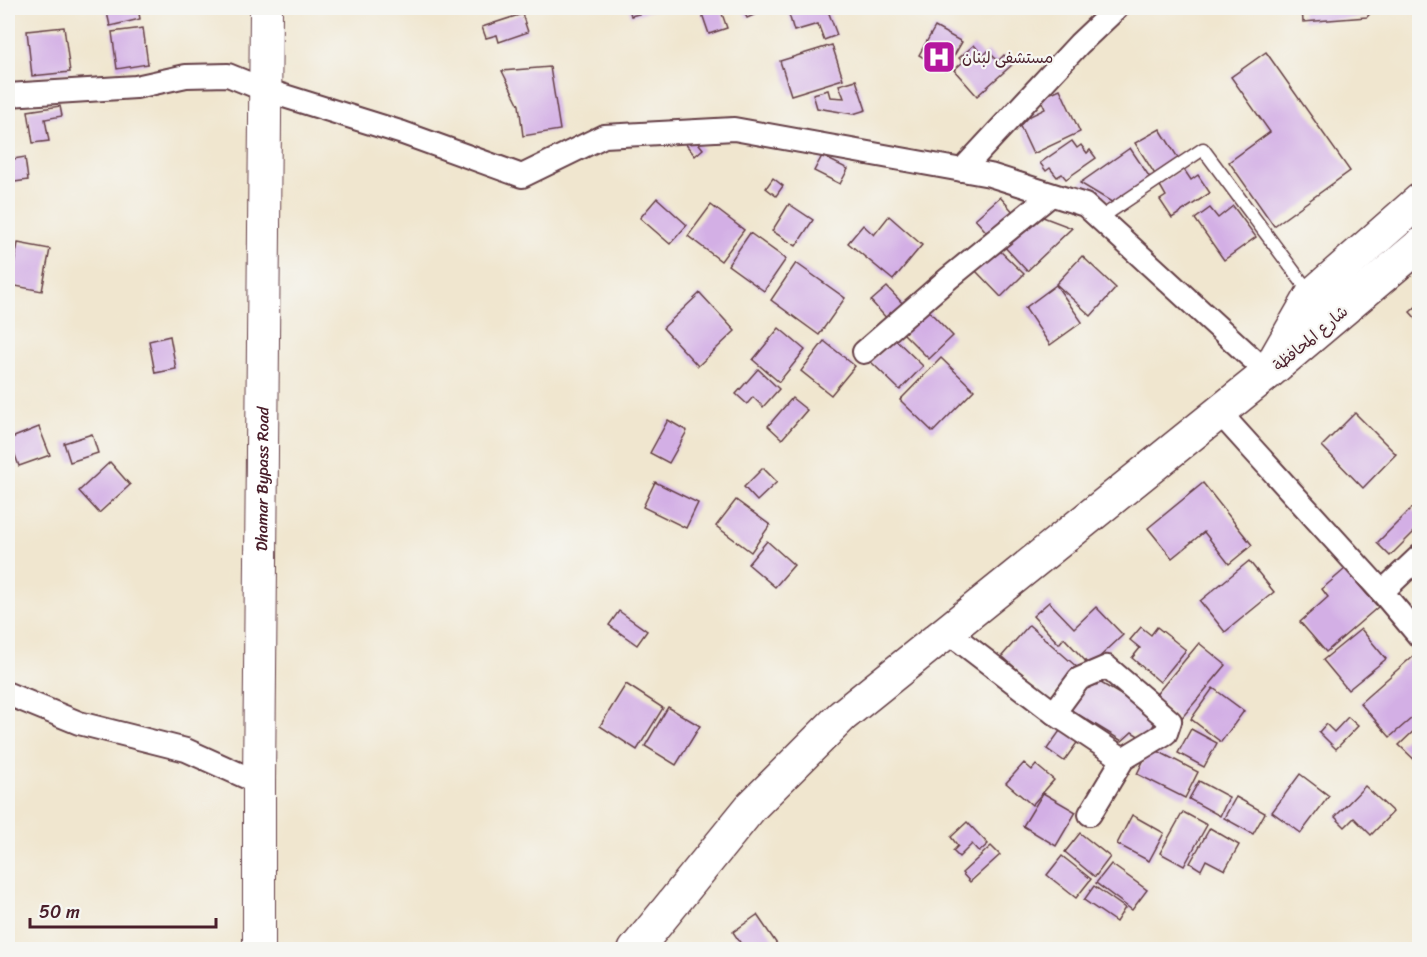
<svg xmlns="http://www.w3.org/2000/svg" width="1427" height="957" font-family="Sriracha,'Playpen Sans Arabic',sans-serif">
	<rect width="100%" height="100%" fill="#f6f6f2"/>
	<filter id="ink" filterUnits="userSpaceOnUse"><feTurbulence type="fractalNoise" baseFrequency=".0167" numOctaves="2"/><feDisplacementMap in="SourceGraphic" scale="12" xChannelSelector="R" yChannelSelector="G"/><feConvolveMatrix kernelMatrix="1 2 1 2 8 2 1 2 1" color-interpolation-filters="sRGB"/></filter>
	<filter id="wash" filterUnits="userSpaceOnUse"><feTurbulence type="fractalNoise" baseFrequency=".008" numOctaves="4" result="noise"/><feDisplacementMap in="SourceGraphic" scale="24" xChannelSelector="R" yChannelSelector="G"/><feGaussianBlur stdDeviation="1.35" result="paint"/><feColorMatrix in="noise" values="0 0 0 0 0 0 0 0 0 0 0 0 0 0 0 0 0 1.4 0 .05"/><feComposite in="paint" operator="in"/></filter>
	<g filter="url(#wash)">
		<rect width="100%" height="100%" fill="#f0e6cf"/>
		<g id="blocks">
			<g fill="#d3afe5">
				<path d="M106 8H138L140 19 110 26Z"/>
				<path d="M629 8H660L631 16Z"/>
				<path d="M700 8H720L727 28 709 34Z"/>
				<path d="M742 8H770L747 18Z"/>
				<path d="M799 8H827L837 35 824 40 818 24 794 31 788 11Z"/>
				<path d="M1302 8H1375L1367 17 1303 22Z"/>
				<path d="M522 14 528 32 499 42 497 35 486 38 482 27Z"/>
				<path d="M64 27 70 72 32 76 27 31Z"/>
				<path d="M935 27 962 42 945 71 919 55Z"/>
				<path d="M143 28 148 64 117 69 112 32Z"/>
				<path d="M832 45 843 79 791 95 780 61Z"/>
				<path d="M974 45 983 56 988 51 998 61 1004 55 1013 64 977 96 954 70 963 62 959 58Z"/>
				<path d="M1266 52 1350 171 1274 226 1229 162 1270 132 1231 77Z"/>
				<path d="M550 67 560 130 523 136 519 105 502 71Z"/>
				<path d="M856 80 866 110 853 114 817 108 813 94 828 90 830 97 844 98 839 85Z"/>
				<path d="M1060 89 1080 132 1033 154 1018 122 1045 109 1040 98Z"/>
				<path d="M60 106 62 116 45 119 49 141 33 143 28 111Z"/>
				<path d="M1160 129 1180 161 1156 176 1135 143Z"/>
				<path d="M692 135 703 149 695 156 684 142Z"/>
				<path d="M1072 141 1077 148 1081 145 1087 153 1090 150 1096 158 1066 179 1062 174 1057 177 1050 168 1046 171 1040 163Z"/>
				<path d="M1130 148 1151 179 1115 204 1080 183Z"/>
				<path d="M822 156 848 169 840 184 814 171Z"/>
				<path d="M25 157 28 180 8 183V160Z"/>
				<path d="M1183 168 1191 180 1198 175 1210 193 1172 218 1160 200 1166 196 1159 184Z"/>
				<path d="M773 178 783 186 776 196 766 188Z"/>
				<path d="M1000 197 1015 214 990 236 975 219Z"/>
				<path d="M657 198 687 225 670 244 640 218Z"/>
				<path d="M789 204 813 220 796 246 772 231Z"/>
				<path d="M711 205 744 230 721 261 688 236Z"/>
				<path d="M1233 206 1256 237 1224 260 1195 219 1210 208 1218 218Z"/>
				<path d="M1035 214 1072 228 1027 271 1002 244Z"/>
				<path d="M889 216 922 245 893 280 848 243 863 225 874 235Z"/>
				<path d="M750 233 786 259 764 291 728 265Z"/>
				<path d="M18 243 50 249 42 291 10 285Z"/>
				<path d="M997 248 1024 274 1001 297 975 270Z"/>
				<path d="M1082 256 1116 288 1091 316 1056 284Z"/>
				<path d="M796 263 845 298 819 335 771 300Z"/>
				<path d="M1056 285 1082 322 1050 345 1025 308Z"/>
				<path d="M887 287 905 306 889 321 871 301Z"/>
				<path d="M700 293 735 331 698 366 663 328Z"/>
				<path d="M1420 303V323L1410 312Z"/>
				<path d="M926 308 953 336 929 359 902 332Z"/>
				<path d="M779 328 805 350 779 382 753 360Z"/>
				<path d="M170 336 176 369 155 373 149 341Z"/>
				<path d="M894 338 923 366 900 390 871 362Z"/>
				<path d="M824 341 855 366 831 395 801 371Z"/>
				<path d="M941 358 974 390 933 432 900 400Z"/>
				<path d="M758 369 779 389 763 407 753 397 747 404 736 394Z"/>
				<path d="M792 398 807 410 782 439 768 426Z"/>
				<path d="M1355 413 1396 454 1363 488 1322 446Z"/>
				<path d="M668 420 687 431 669 463 650 453Z"/>
				<path d="M39 427 50 455 19 466 9 439Z"/>
				<path d="M92 434 98 453 70 462 64 443Z"/>
				<path d="M110 462 130 485 99 513 79 491Z"/>
				<path d="M763 468 777 482 757 501 744 487Z"/>
				<path d="M655 482 698 503 686 528 643 507Z"/>
				<path d="M1203 483 1252 545 1229 564 1204 532 1172 558 1148 528Z"/>
				<path d="M736 500 770 525 751 552 716 526Z"/>
				<path d="M1412 508 1420 516V526L1390 556 1377 543Z"/>
				<path d="M767 541 794 565 775 587 748 564Z"/>
				<path d="M1249 561 1274 592 1225 632 1200 601Z"/>
				<path d="M1345 569 1378 607 1326 652 1300 622 1328 597 1322 589Z"/>
				<path d="M1049 602 1074 628 1096 607 1123 635 1090 666 1064 638 1059 644 1033 616Z"/>
				<path d="M619 611 647 631 637 645 609 625Z"/>
				<path d="M1029 625 1078 668 1050 699 1002 656Z"/>
				<path d="M1141 627 1151 635 1157 627 1186 650 1160 682 1132 658 1140 648 1130 640Z"/>
				<path d="M1361 629 1386 659 1348 690 1323 660Z"/>
				<path d="M1199 643 1226 665 1180 720 1154 697Z"/>
				<path d="M1414 655 1420 662V711L1390 737 1360 703Z"/>
				<path d="M1091 677 1158 717 1145 740 1132 732 1122 741 1071 710Z"/>
				<path d="M626 684 663 708 637 750 600 726Z"/>
				<path d="M1213 688 1244 711 1221 742 1191 719Z"/>
				<path d="M668 707 700 726 676 765 645 746Z"/>
				<path d="M1348 717 1358 726 1336 749 1319 732 1326 724 1334 732Z"/>
				<path d="M1420 725V765L1399 745Z"/>
				<path d="M1062 728 1079 740 1064 761 1047 749Z"/>
				<path d="M1191 729 1217 743 1204 767 1178 753Z"/>
				<path d="M1150 747 1198 772 1185 798 1137 774Z"/>
				<path d="M1024 763 1032 770 1036 765 1054 780 1032 805 1006 783Z"/>
				<path d="M1300 774 1329 796 1301 833 1272 812Z"/>
				<path d="M1199 781 1229 797 1220 816 1189 799Z"/>
				<path d="M1365 786 1393 812 1371 835 1354 818 1345 827 1335 817Z"/>
				<path d="M1043 793 1076 812 1056 846 1023 826Z"/>
				<path d="M1236 797 1265 813 1253 834 1224 818Z"/>
				<path d="M1183 812 1207 825 1184 866 1160 853Z"/>
				<path d="M1132 815 1164 833 1149 861 1117 844Z"/>
				<path d="M967 822 988 844 979 852 972 844 959 857 953 851 958 846 951 837Z"/>
				<path d="M1210 828 1239 845 1225 870 1206 860 1201 870 1190 863Z"/>
				<path d="M1080 833 1110 857 1095 877 1065 852Z"/>
				<path d="M991 846 1000 855 970 882 962 873Z"/>
				<path d="M1062 856 1091 879 1076 898 1047 875Z"/>
				<path d="M1111 864 1147 890 1132 910 1096 883Z"/>
				<path d="M1094 886 1125 908 1116 922 1084 900Z"/>
				<path d="M757 915 781 950H745L733 932Z"/>
			</g>
		</g>
	</g>
	<g filter="url(#ink)">
		<use href="#blocks" fill-opacity="0" stroke="#633d44" stroke-width="1.5"/>
		<g fill="none" stroke-linecap="round" stroke-linejoin="round">
			<g stroke="#633d44" stroke-width="15">
				<path id="service" d="M1099 219 1203 149 1310 293"/>
			</g>
			<g stroke="#633d44" stroke-width="26">
				<g id="minor">
					<path d="M8 95 136 87 186 76 228 75 265 90 403 133 522 176 604 136 734 129 990 175 1085 205 1268 373"/>
					<path d="M962 170 1079 44 1117 8"/>
					<path d="M864 352 949 278 1051 195"/>
					<path d="M1219 412 1382 592 1420 637"/>
					<path d="M1382 592 1420 556"/>
					<path d="M947 631 1054 713 1123 759"/>
					<path d="M8 694 79 723 186 750 259 783"/>
					<path d="M1054 713 1079 679 1107 667 1170 721 1166 733 1123 759 1090 814"/>
				</g>
			</g>
			<g stroke="#633d44" stroke-width="34">
				<g id="secondary">
					<path id="s1" d="M259 950V783L266 8"/>
				</g>
			</g>
			<g stroke="#633d44" stroke-width="36">
				<g id="primary">
					<path d="M1277 356 1312 295 1420 200"/>
					<path d="M635 950 751 807 842 716 1268 373 1420 245"/>
				</g>
			</g>
			<use href="#service" stroke="#fff" stroke-width="12"/>
			<use href="#minor" stroke="#fff" stroke-width="22"/>
			<use href="#secondary" stroke="#fff" stroke-width="32"/>
			<use href="#primary" stroke="#fff" stroke-width="33"/>
		</g>
	</g>
	<defs>
		<g id="hospital-square" transform="scale(1.725)"><rect x="-9" y="-9" width="18" height="18" rx="4" fill="#b5179e" stroke="#f6f6f2"/><path d="M-5-5h3v3.5h4V-5h3V5h-3V1.5h-4V5h-3Z" fill="#fff"/></g>
	</defs>
	<g fill-rule="evenodd">
		<use href="#hospital-square" x="939" y="57"/>
	</g>
	<g text-anchor="middle" stroke-width="4.5" stroke-linejoin="round" paint-order="stroke">
		<g font-size="16" fill="#4a1f2b" stroke="#f6f6f2" text-anchor="start">
			<text x="962" y="63">مستشفى لبنان</text>
		</g>
		<g font-size="16" fill="#4a1f2b" stroke="#f6f6f2">
			<text transform="translate(1310 338) rotate(-40)" y="6">شارع المحافظة</text>
			<text dy="6" stroke="none"><textPath href="#s1" startOffset="471">Dhamar Bypass Road</textPath></text>
		</g>
	</g>
	<rect width="1427" height="957" fill="none" stroke="#f6f6f2" stroke-width="30"/>
	<path d="M30 918v9h186v-9" fill="none" stroke="#4a1f2b" stroke-width="3"/>
	<text x="39" y="918" font-size="18" fill="#4a1f2b" stroke="#f6f6f2" stroke-width="4.5" paint-order="stroke">50 m</text>
</svg>
